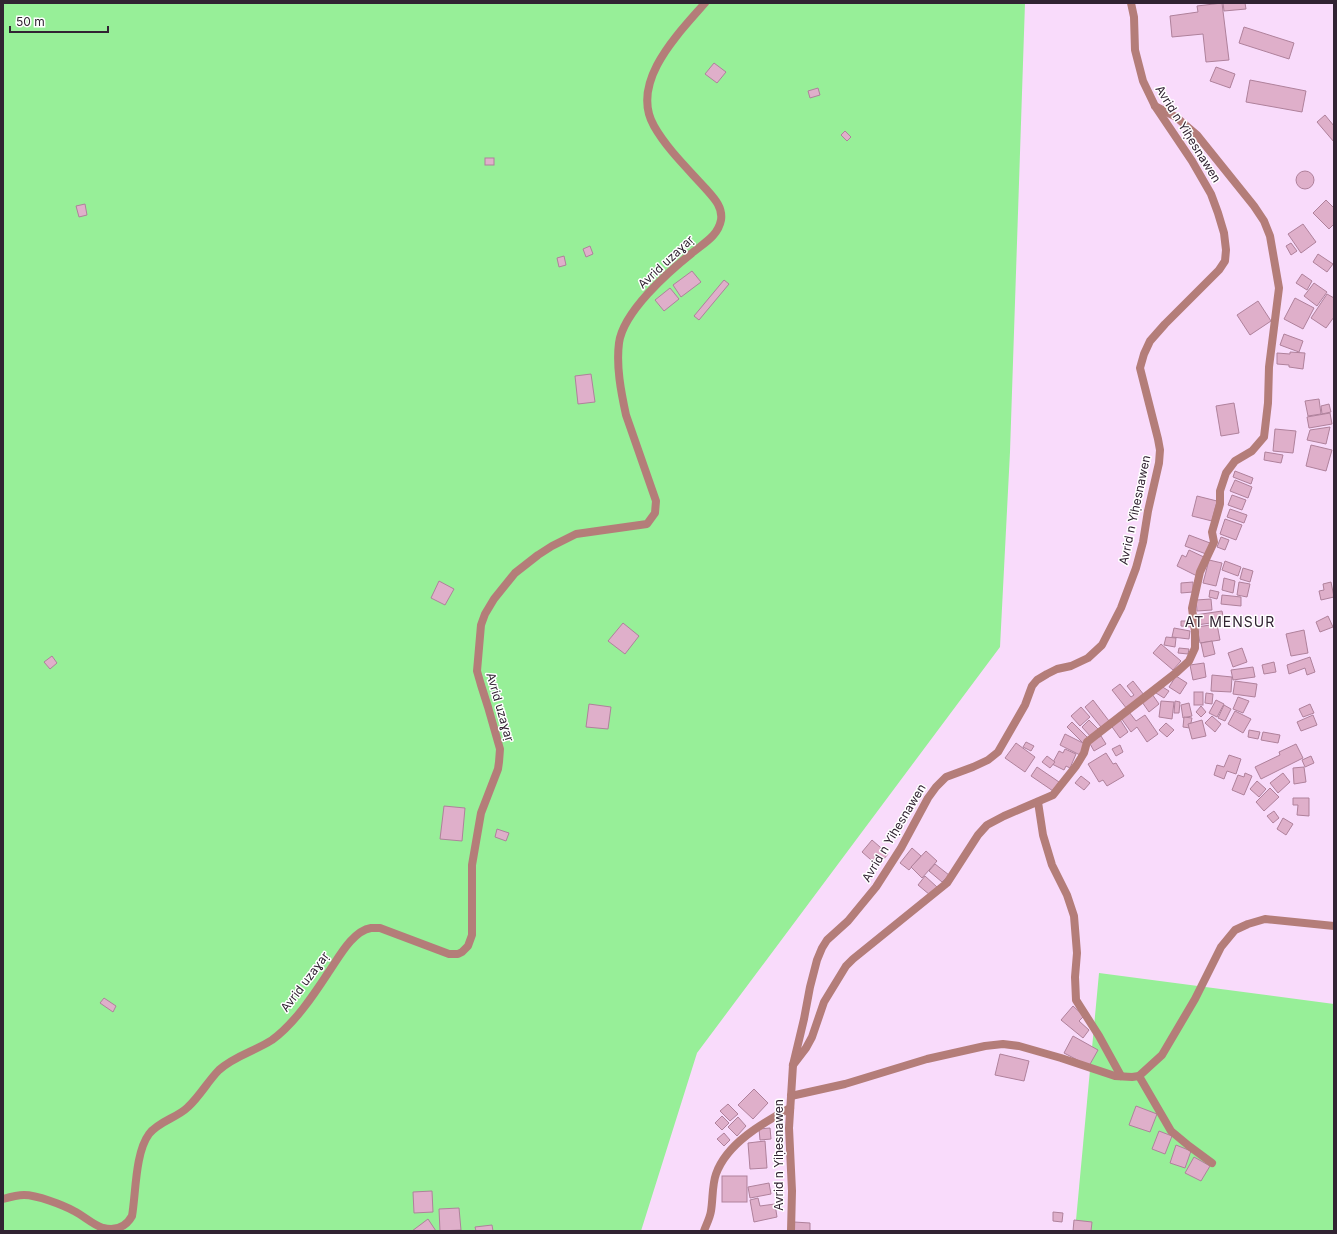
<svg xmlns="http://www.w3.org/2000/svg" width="1337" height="1234" font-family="Inter,sans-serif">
	<rect width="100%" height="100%" fill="#f9dbfb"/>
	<g fill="#97ef98">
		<path d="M3 3H1025L1010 452 1000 647 697 1053 641 1231H3Z"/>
		<path d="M1099 973 1334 1004V1231H1075Z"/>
	</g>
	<g fill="#dfafca" stroke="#af819b">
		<path d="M1222 3 1229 60 1206 62 1203 34 1172 37 1170 16 1198 12 1197 6Z"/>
		<path d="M1223 3H1245L1246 9 1224 11Z"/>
		<path d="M1244 27 1294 43 1289 59 1239 43Z"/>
		<path d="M714 63 726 72 717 83 705 74Z"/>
		<path d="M1216 67 1235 74 1230 88 1210 81Z"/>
		<path d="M1250 80 1306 91 1302 112 1246 102Z"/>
		<path d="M818 88 820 95 810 98 808 91Z"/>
		<path d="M1325 115 1334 126V142L1317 122Z"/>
		<path d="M845 131 851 137 847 141 841 135Z"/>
		<rect x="485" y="158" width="9" height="7"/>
		<circle cx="1305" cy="180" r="9"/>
		<path d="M1326 200 1334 208V224L1329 229 1313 213Z"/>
		<path d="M85 204 87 215 79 217 76 206Z"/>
		<path d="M1303 224 1316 242 1301 253 1288 234Z"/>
		<path d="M1291 243 1297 251 1291 255 1286 246Z"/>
		<path d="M590 246 593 254 586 257 583 249Z"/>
		<path d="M1318 254 1333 264 1327 272 1313 262Z"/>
		<path d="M564 256 566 265 559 267 557 258Z"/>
		<path d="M692 271 701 282 681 297 673 285Z"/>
		<path d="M1302 274 1312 281 1307 290 1296 283Z"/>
		<path d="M724 280 729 284 699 320 694 316Z"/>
		<path d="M1314 283 1327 292 1317 306 1304 296Z"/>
		<path d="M670 288 679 299 664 311 655 300Z"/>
		<path d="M1327 294 1334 298V317L1326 328 1311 318Z"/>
		<path d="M1295 298 1314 308 1303 329 1284 319Z"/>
		<path d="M1258 301 1271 321 1250 335 1237 315Z"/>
		<path d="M1284 334 1303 341 1299 352 1280 345Z"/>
		<path d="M1290 352 1305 353 1303 369 1289 367V365L1277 364V353L1290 354Z"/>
		<path d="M591 374 595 402 578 404 575 376Z"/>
		<path d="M1319 399 1321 414 1308 416 1305 401Z"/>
		<path d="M1234 403 1239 433 1221 436 1216 406Z"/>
		<path d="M1329 404 1331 412 1322 414 1321 406Z"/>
		<path d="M1330 413 1332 424 1309 428 1307 417Z"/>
		<path d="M1330 427 1326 444 1307 440 1310 430Z"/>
		<path d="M1275 429 1296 431 1293 453 1273 451Z"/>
		<path d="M1311 445 1332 450 1326 471 1306 466Z"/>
		<path d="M1265 452 1283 455 1281 463 1264 460Z"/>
		<path d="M1235 471 1253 478 1251 484 1233 477Z"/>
		<path d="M1235 480 1252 487 1248 498 1230 491Z"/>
		<path d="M1232 495 1246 500 1242 510 1228 505Z"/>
		<path d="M1197 496 1217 501 1212 521 1192 516Z"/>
		<path d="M1230 509 1247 515 1244 523 1227 517Z"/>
		<path d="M1225 519 1242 525 1236 540 1220 534Z"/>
		<path d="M1189 535 1210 543 1206 554 1185 546Z"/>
		<path d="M1221 537 1229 540 1225 550 1217 547Z"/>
		<path d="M1189 550 1206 558 1197 576 1177 566 1182 555 1186 557Z"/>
		<path d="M1209 560 1222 563 1216 586 1203 583Z"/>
		<path d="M1225 561 1241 567 1238 576 1222 570Z"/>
		<path d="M1243 568 1253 571 1250 582 1240 579Z"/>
		<path d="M1224 578 1235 581 1233 593 1222 590Z"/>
		<path d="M439 581 454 589 445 605 431 598Z"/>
		<path d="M1193 582V592L1181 593V583Z"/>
		<path d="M1239 582 1250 584 1247 597 1237 595Z"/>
		<path d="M1331 582 1334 597 1321 600 1319 591 1324 590 1323 584Z"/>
		<path d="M1210 590 1219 592 1217 599 1209 597Z"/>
		<path d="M1222 595 1241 597V606L1221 604Z"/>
		<path d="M1211 599 1212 610 1197 611 1196 600Z"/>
		<path d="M1222 611 1224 621 1197 625 1195 615Z"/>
		<path d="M1328 616 1333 627 1320 632 1316 622Z"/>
		<path d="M1181 621H1191V627L1181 626Z"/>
		<path d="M623 623 639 636 625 654 608 641Z"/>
		<path d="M1217 624 1220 640 1200 643 1197 627Z"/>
		<path d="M1174 628 1190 631 1189 639 1172 637Z"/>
		<path d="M1304 630 1308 653 1291 656 1286 634Z"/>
		<path d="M1166 637 1176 638 1175 647 1164 645Z"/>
		<path d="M1212 641 1215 654 1204 657 1201 643Z"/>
		<path d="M1161 644 1181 661 1173 670 1153 653Z"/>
		<path d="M1179 648 1189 649 1188 654 1178 653Z"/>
		<path d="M1242 648 1247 662 1233 667 1228 653Z"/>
		<path d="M52 656 57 663 50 669 44 662Z"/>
		<path d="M1310 657 1315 672 1307 675 1305 668 1289 674 1287 665Z"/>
		<path d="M1274 662 1276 672 1264 674 1262 665Z"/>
		<path d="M1204 663 1206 677 1193 680 1190 665Z"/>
		<path d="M1253 667 1255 677 1233 680 1231 670Z"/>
		<path d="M1212 675 1232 677 1231 692 1211 691Z"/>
		<path d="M1176 676 1187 683 1180 694 1169 687Z"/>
		<path d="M1133 681 1144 695 1127 709 1112 690 1120 684 1131 697 1134 695 1127 686Z"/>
		<path d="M1235 681 1257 684 1255 697 1233 694Z"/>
		<path d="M1161 686 1169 691 1164 698 1156 693Z"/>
		<rect x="1194" y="692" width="9" height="13"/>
		<path d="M1206 693 1213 694 1212 704 1205 703Z"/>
		<path d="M1152 694 1159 704 1149 712 1142 702Z"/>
		<path d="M1238 697 1249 701 1243 713 1233 709Z"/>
		<path d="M1093 700 1109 721 1101 727 1085 707Z"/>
		<path d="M1216 700 1224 704 1217 717 1209 713Z"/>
		<path d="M1161 701 1174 702 1172 719 1159 717Z"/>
		<path d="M1175 701 1180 702 1179 713H1174Z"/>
		<path d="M1189 703 1192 716 1183 718 1181 705Z"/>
		<path d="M589 704 611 707 608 729 586 727Z"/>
		<path d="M1310 704 1314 713 1303 717 1299 709Z"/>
		<path d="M1224 705 1231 709 1225 721 1218 718Z"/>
		<path d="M1201 706 1206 712 1201 717 1196 712Z"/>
		<path d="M1081 707 1090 717 1080 726 1071 716Z"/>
		<path d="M1235 711 1251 719 1243 733 1228 724Z"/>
		<path d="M1129 712 1136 721 1145 715 1158 734 1147 742 1137 727 1131 732 1121 718Z"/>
		<path d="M1313 715 1317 725 1301 731 1297 722Z"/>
		<path d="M1212 716 1221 724 1215 732 1205 723Z"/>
		<path d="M1184 717 1192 718 1190 728 1183 727Z"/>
		<path d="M1119 718 1128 732 1120 738 1110 724Z"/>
		<path d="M1089 720 1099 730 1091 737 1082 727Z"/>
		<path d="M1202 720 1206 736 1192 739 1188 724Z"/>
		<path d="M1072 722 1088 738 1083 743 1067 727Z"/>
		<path d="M1166 723 1174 730 1167 737 1159 730Z"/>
		<path d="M1249 730 1260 732 1258 739 1248 737Z"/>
		<path d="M1263 732 1280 735 1278 743 1261 740Z"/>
		<path d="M1065 734 1085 744 1080 755 1060 745Z"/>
		<path d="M1101 736 1106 744 1094 751 1089 742Z"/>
		<path d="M1026 742 1034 746 1031 751 1023 747Z"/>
		<path d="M1016 743 1035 757 1025 772 1005 758Z"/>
		<path d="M1296 744 1303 758 1261 779 1255 767 1280 755 1279 752Z"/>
		<path d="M1120 745 1123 752 1116 756 1112 749Z"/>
		<path d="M1065 749 1076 754 1070 768 1066 766 1064 770 1052 764 1059 751 1063 753Z"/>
		<path d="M1106 753 1113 764 1116 763 1124 776 1107 786 1103 780 1099 782 1088 764Z"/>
		<path d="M1229 755 1241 759 1236 774 1227 771 1224 779 1214 775 1217 765 1224 767Z"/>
		<path d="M1047 756 1055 762 1050 768 1042 762Z"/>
		<path d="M1311 756 1314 763 1305 767 1302 760Z"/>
		<path d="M1037 767 1059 782 1053 791 1031 776Z"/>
		<path d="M1304 767 1306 782 1294 784 1293 768Z"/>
		<path d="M1245 773 1252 776 1244 795 1232 790 1238 775 1244 777Z"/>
		<path d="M1283 773 1290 782 1278 793 1270 783Z"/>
		<path d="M1081 776 1090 783 1084 790 1075 783Z"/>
		<path d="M1257 781 1266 789 1259 797 1250 789Z"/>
		<path d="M1270 788 1279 797 1264 811 1256 802Z"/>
		<path d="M1293 798H1309V816L1297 815 1298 805H1293Z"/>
		<path d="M444 806 465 808 462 841 440 839Z"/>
		<path d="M1274 811 1279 818 1273 823 1267 816Z"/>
		<path d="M1283 818 1293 824 1286 835 1277 829Z"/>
		<path d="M497 829 509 833 506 841 495 837Z"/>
		<path d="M872 840 888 854 878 866 862 852Z"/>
		<path d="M912 848 921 856 909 870 900 863Z"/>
		<path d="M926 851 937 861 922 878 911 867Z"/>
		<path d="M935 864 949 875 942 882 929 871Z"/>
		<path d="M925 876 937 887 930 895 918 885Z"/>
		<path d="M104 998 116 1006 113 1012 100 1003Z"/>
		<path d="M1073 1006 1084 1016 1079 1021 1089 1030 1083 1038 1061 1020Z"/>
		<path d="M1073 1036 1098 1050 1089 1066 1064 1053Z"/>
		<path d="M1000 1054 1029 1061 1024 1081 995 1075Z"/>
		<path d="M754 1089 768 1103 753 1119 738 1105Z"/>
		<path d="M728 1104 738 1114 730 1121 720 1111Z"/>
		<path d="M1136 1106 1157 1114 1150 1132 1129 1125Z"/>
		<path d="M722 1116 729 1123 722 1130 715 1123Z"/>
		<path d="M738 1117 746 1126 737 1136 728 1127Z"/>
		<path d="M770 1128 771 1139 760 1140 759 1129Z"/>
		<path d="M1159 1131 1172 1136 1165 1154 1152 1149Z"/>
		<path d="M724 1133 730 1140 724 1146 717 1139Z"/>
		<path d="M765 1141 767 1168 750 1169 748 1143Z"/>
		<path d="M1176 1145 1191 1151 1185 1168 1170 1163Z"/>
		<path d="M1194 1157 1210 1166 1201 1181 1185 1173Z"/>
		<rect x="722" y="1176" width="25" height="26"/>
		<path d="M769 1183 771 1194 750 1198 748 1187Z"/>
		<path d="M432 1191 433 1212 414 1213 413 1192Z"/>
		<path d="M758 1198 760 1206 775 1204 777 1217 754 1222 750 1200Z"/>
		<path d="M459 1208 461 1230 440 1231 439 1209Z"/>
		<path d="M1053 1212 1063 1213 1062 1222 1053 1221Z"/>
		<path d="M428 1219 436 1231H412Z"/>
		<path d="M1074 1220 1092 1222 1091 1231H1073Z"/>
		<path d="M794 1222 810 1223V1231H794Z"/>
		<path d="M492 1225 493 1231H476L475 1227Z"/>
	</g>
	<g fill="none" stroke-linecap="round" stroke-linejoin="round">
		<g stroke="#b47d79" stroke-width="8">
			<path d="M1038 802 1043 835 1052 865 1067 895 1074 916 1077 953 1075 977 1076 1000 1099 1036 1121 1076"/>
			<path d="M793 1065 806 1048 812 1037 824 1002 846 966 853 959 947 883 978 835 987 825 1004 816 1053 795 1076 766 1084 753 1087 742 1177 672 1189 661 1195 648V632L1192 608 1200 572 1214 542 1212 532 1220 504V491L1226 473 1235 461 1252 451 1264 437 1268 403 1269 367 1279 288 1270 236 1264 221 1254 206 1197 135 1176 117 1155 106"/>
			<path d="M1139 1076 1171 1131 1189 1146 1212 1163"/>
			<path d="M791 1096 845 1084 927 1059 985 1046 1003 1044 1019 1046 1061 1058 1115 1076 1132 1077 1139 1076 1162 1055 1195 999 1221 947 1235 930 1248 924 1265 919 1334 926"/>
			<path d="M3 1199C10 1197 17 1195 24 1195 37 1195 63 1205 74 1211 84 1216 93 1225 103 1228 115 1231 126 1227 132 1216 136 1193 135 1153 149 1134 159 1121 177 1118 188 1107 200 1096 208 1081 219 1070 234 1056 255 1051 272 1040 294 1024 313 996 328 973 338 959 352 931 371 928 374 928 377 928 380 928L449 954H458L462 952 468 946 472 935V865L481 813 498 769 499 762 500 749 488 707 481 685 477 671 481 625 485 614 494 599 515 573 538 555 552 546 576 534 647 524 655 513 656 501 626 415C621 392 616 366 619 343 623 312 668 272 692 253 704 243 718 236 721 220 723 207 714 198 706 189 688 169 667 149 654 126 629 82 679 33 705 3"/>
			<path d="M704 1231C706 1225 710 1218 711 1211 713 1199 712 1185 716 1174 727 1143 763 1123 790 1108"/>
		</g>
		<path stroke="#b47d79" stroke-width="8" d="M791 1231 792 1191 789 1128 793 1065 804 1019 810 987 817 960 822 948 827 940 848 921 876 887 901 848 928 798 936 787 946 777 973 767 988 760 998 752 1025 705 1032 686 1037 680 1047 674 1057 669 1071 666 1088 658 1102 645 1121 608 1136 568 1143 542 1148 511 1159 463 1160 450 1158 439 1140 368 1144 354 1150 341 1165 324 1219 270 1225 261 1226 250 1224 233 1218 213 1211 194 1192 161 1155 106 1143 81 1135 50 1134 17 1131 3"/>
	</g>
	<g text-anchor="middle" stroke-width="3" stroke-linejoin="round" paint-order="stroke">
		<g font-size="12" fill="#312332" stroke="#fff">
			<text transform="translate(1188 134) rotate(58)" y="4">Avrid n Yiḥesnawen</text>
			<text transform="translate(666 262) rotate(-43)" y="4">Avrid uzaɣaṛ</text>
			<text transform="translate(1135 510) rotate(-78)" y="4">Avrid n Yiḥesnawen</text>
			<text transform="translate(500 707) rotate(74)" y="4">Avrid uzaɣaṛ</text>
			<text transform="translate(894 833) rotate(-59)" y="4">Avrid n Yiḥesnawen</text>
			<text transform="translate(305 982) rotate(-53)" y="4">Avrid uzaɣaṛ</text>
			<text transform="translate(779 1155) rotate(-90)" y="4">Avrid n Yiḥesnawen</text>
		</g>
		<g font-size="14" letter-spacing="1" fill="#312332" stroke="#fff">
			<text x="1230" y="627">AT MENSUR</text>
		</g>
	</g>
	<rect width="1337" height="1234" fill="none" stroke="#312332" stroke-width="8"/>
	<path d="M10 26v6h98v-6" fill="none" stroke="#312332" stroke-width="2"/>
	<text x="16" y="26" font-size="12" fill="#312332" stroke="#ffffff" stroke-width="3" paint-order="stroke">50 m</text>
</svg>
